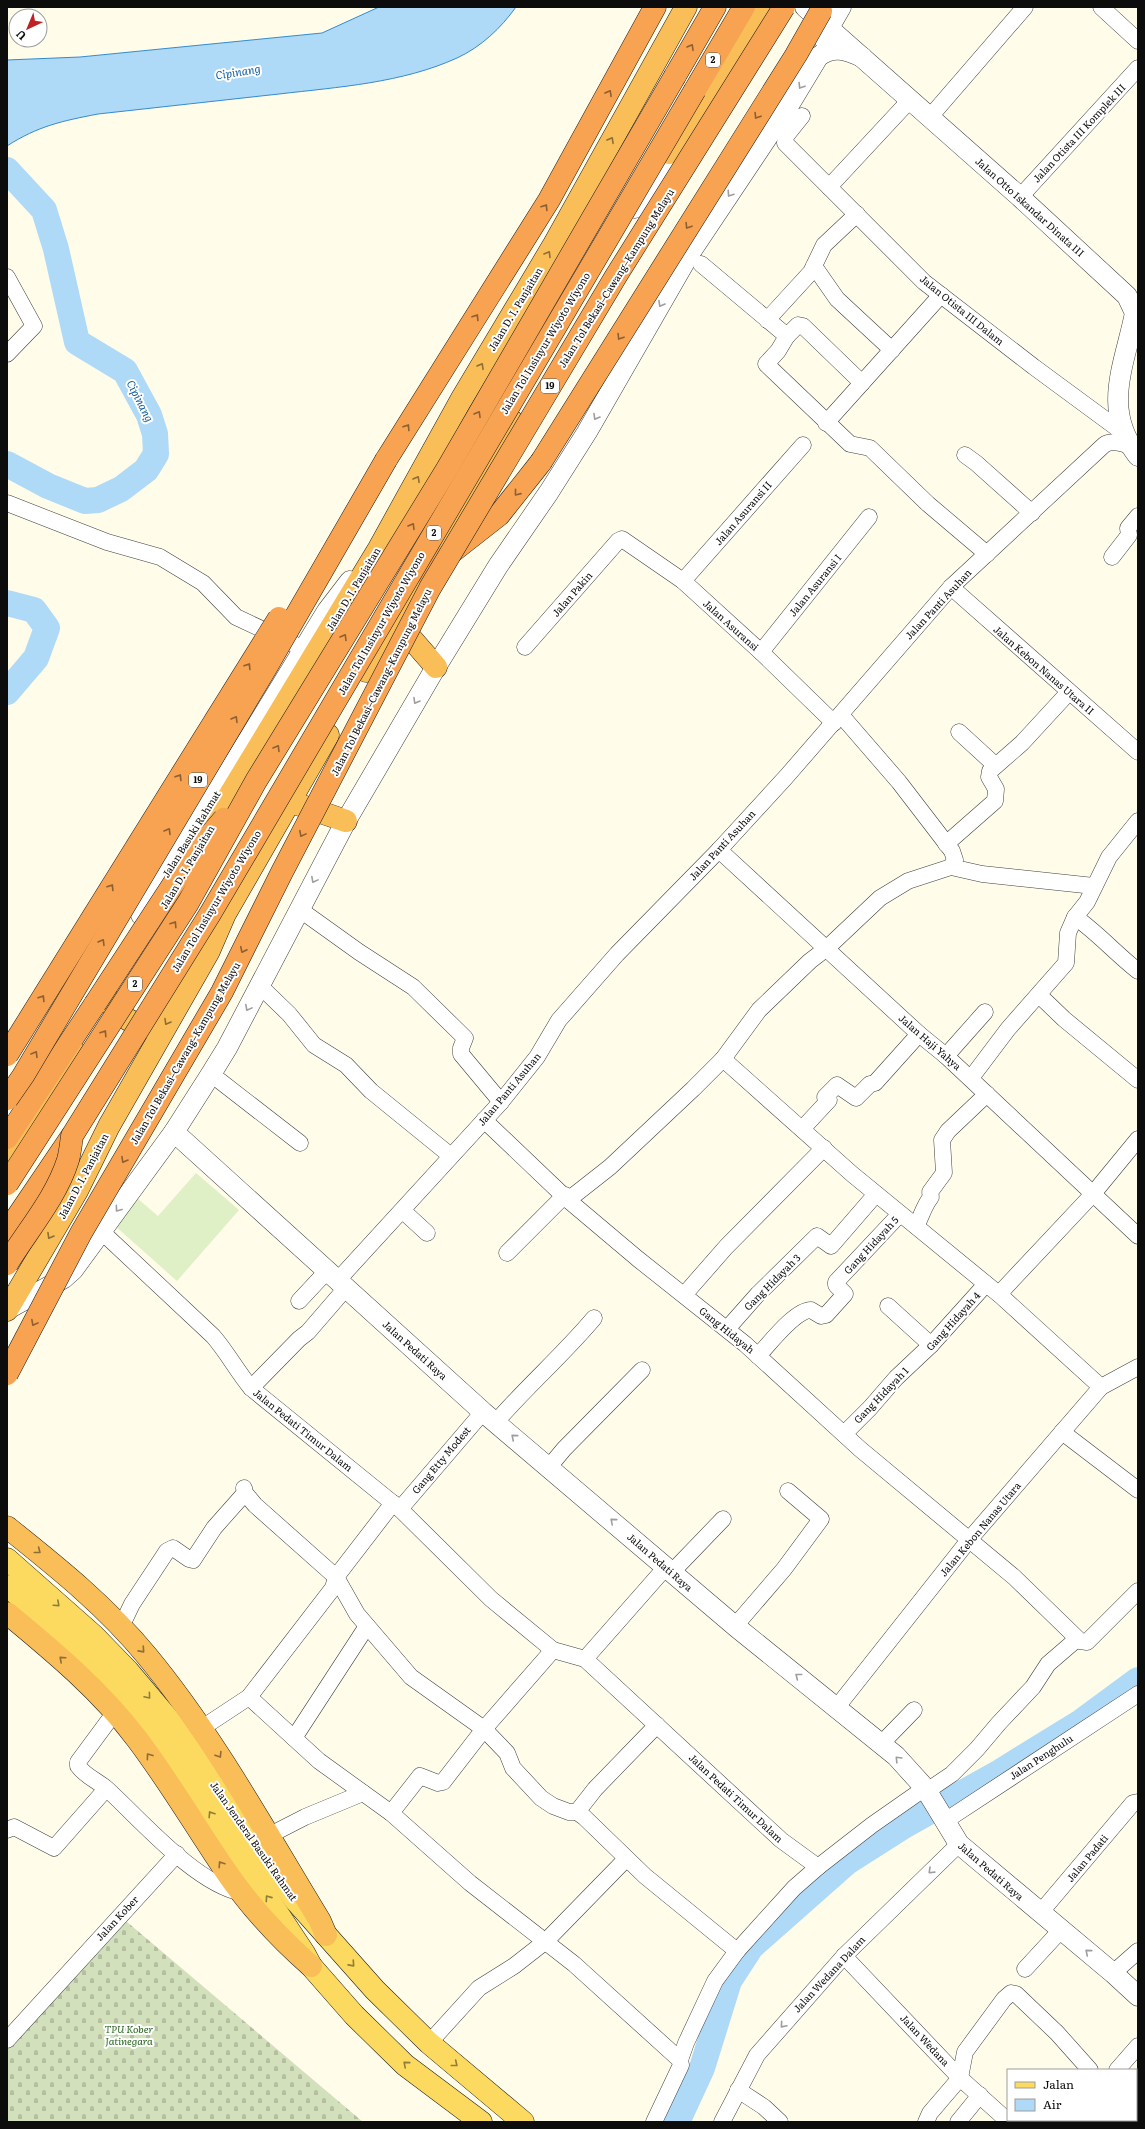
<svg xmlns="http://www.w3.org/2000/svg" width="1145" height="2129" font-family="Literata,serif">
	<defs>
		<pattern id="cemetery-stones" width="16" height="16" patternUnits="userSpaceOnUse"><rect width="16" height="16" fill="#d3e0bc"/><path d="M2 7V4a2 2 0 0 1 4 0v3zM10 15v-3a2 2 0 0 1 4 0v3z" fill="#b4bfa0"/></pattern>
	</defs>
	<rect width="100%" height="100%" fill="#fffcea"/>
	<path fill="url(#cemetery-stones)" d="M120 1916 363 2122H7V2040Z"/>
	<path fill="#e0f0c6" d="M196 1173 239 1210 177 1281 114 1225 137 1198 158 1216Z"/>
	<path fill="#aed9f7" stroke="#348ccf" d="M379 7H516C501 28 481 47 457 58 402 83 339 87 279 94 219 101 158 107 98 114 62 121 38 126 7 146V60L80 57 322 33Z"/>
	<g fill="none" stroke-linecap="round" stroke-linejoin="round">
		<g stroke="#aed9f7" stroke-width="26">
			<path d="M7 170 44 210 56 249 77 342 125 371 149 415 155 434 156 454 146 470 121 489 98 500 85 501 48 486 7 464"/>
			<path d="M7 603 34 610 47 628 36 658 7 692"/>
			<path d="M677 2122 702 2068 729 1981 751 1947 847 1862 902 1827 1000 1772 1081 1722 1138 1680"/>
		</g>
		<g stroke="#3f3f3f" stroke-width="17">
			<g id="minor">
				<path d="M1101 7 1138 41"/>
				<path d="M802 116 786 136 785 143 924 282 1034 367 1125 434"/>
				<path d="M929 118 1025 7"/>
				<path d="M829 187 910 100"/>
				<path d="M1020 197 1138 68"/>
				<path d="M701 264 787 336 778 351 766 364 850 444 870 448 928 504 987 554"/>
				<path d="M814 266 837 299 892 350"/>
				<path d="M7 277 34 326 7 354"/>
				<path d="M767 320 811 272 824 245 857 214"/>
				<path d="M787 336 798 325 803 326 862 383"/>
				<path d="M826 423 941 295"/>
				<path d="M965 455 976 463 1032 513"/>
				<path d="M7 503 107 542 160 557 203 583 236 617 304 649"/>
				<path d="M1112 557 1129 535 1128 528 1138 516"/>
				<path d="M683 581 803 445"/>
				<path d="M951 587 1138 752"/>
				<path d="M525 647 618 541 622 539 683 581 761 652 834 723"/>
				<path d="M761 652 869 517"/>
				<path d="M959 732 995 765"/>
				<path d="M946 844 995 801 996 789 989 777 990 771 1022 743 1069 692"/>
				<path d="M719 850 919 1034 946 1056 1138 1236"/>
				<path d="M951 867 982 874 1094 886"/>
				<path d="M299 909 359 952 413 987 465 1038 461 1048V1054L501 1102"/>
				<path d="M1075 917C1098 933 1116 954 1138 971"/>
				<path d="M260 986 289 1014 314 1045 346 1065 371 1091 451 1156"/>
				<path d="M1039 995 1064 1019 1138 1080"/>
				<path d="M946 1056 985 1012"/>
				<path d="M723 1059 852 1174 1001 1296 1101 1387"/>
				<path d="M211 1074 300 1143"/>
				<path d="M971 1078 1008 1029 1066 963 1068 933 1075 917 1087 902 1109 857 1138 821"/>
				<path d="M484 1120 568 1200 638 1259 745 1344 860 1449 1014 1577 1080 1641 1087 1642 1138 1591"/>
				<path d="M802 1129 829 1100 825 1097 837 1085 856 1098 870 1084 875 1083 919 1034"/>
				<path d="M568 1200 610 1167 693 1089 723 1059 759 1010 810 961 827 948 880 898 908 881 951 867 955 860 952 851 899 782 841 715"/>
				<path d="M403 1211 427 1233"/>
				<path d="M916 1226C922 1216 923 1207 931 1197L930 1192 944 1173 942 1140 948 1131 987 1094"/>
				<path d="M102 1232 213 1336C227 1352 237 1371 251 1388L400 1509 491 1599 553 1650 585 1659 781 1840 818 1867"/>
				<path d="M507 1253 565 1195"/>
				<path d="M337 1281 501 1102 537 1057 559 1020 617 954 719 850 786 777 951 587 1104 445C1111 440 1124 443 1131 447"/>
				<path d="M999 1294 1092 1195 1138 1139"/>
				<path d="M684 1295 726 1247 824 1148"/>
				<path d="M299 1301 327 1271"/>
				<path d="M888 1306 931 1345"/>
				<path d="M727 1329 758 1294 817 1236 831 1246 876 1194"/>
				<path d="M758 1356C770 1343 795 1310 811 1310L821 1316 826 1315 845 1294 836 1285V1282L900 1214"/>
				<path d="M251 1388 299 1339 308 1332 346 1288"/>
				<path d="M496 1422C527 1386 563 1355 594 1318"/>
				<path d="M1062 1432 1138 1490"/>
				<path d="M844 1434 870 1408 896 1378 931 1345 986 1284"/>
				<path d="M549 1467 564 1449 642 1370"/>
				<path d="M244 1488 245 1493 255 1505 336 1577 357 1614 411 1677 484 1729 507 1753 513 1768 541 1798 553 1806 569 1812H577L584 1817 645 1876 737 1951"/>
				<path d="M400 1509 483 1412"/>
				<path d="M672 1572 723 1519"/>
				<path d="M336 1577 393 1503"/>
				<path d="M735 1626 784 1569 821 1519 788 1491"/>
				<path d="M121 1627 132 1604 167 1551 173 1548 189 1559 193 1560 214 1528 245 1493"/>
				<path d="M585 1659 666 1567"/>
				<path d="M249 1697 319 1761 391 1813 470 1883 574 1964 680 2060 681 2065 654 2122"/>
				<path d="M837 1707 969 1540 1101 1387 1138 1367"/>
				<path d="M115 1712 78 1762V1766C85 1776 98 1781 107 1789 142 1821 196 1884 242 1893"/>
				<path d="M202 1728 249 1697 333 1588 336 1577"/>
				<path d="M294 1738 367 1626"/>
				<path d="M881 1744 914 1710"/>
				<path d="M927 1791 952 1774 977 1749 999 1723 1033 1687 1048 1664 1077 1639"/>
				<path d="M577 1812 595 1789 657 1725"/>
				<path d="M391 1813 420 1776 438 1783 443 1782 484 1729 553 1650"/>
				<path d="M945 1821 1138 1694"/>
				<path d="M7 1830 14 1827 54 1848 106 1789"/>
				<path d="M268 1836 305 1817 363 1793"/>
				<path d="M1040 1913 1133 1803 1138 1802"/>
				<path d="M844 1956 960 2078 1009 2122"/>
				<path d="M1025 1969 1061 1930"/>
				<path d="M1113 1973 1138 1951"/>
				<path d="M7 2040 177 1854"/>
				<path d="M429 2043 479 1988 514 1966 546 1941 626 1859"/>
				<path d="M680 2060 686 2043 715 1981 737 1951 794 1888 818 1867 872 1825 925 1788"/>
				<path d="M1117 2070 1138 2046"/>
				<path d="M738 2090 764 2107 780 2122"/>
				<path d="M722 2122 757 2055 844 1956 959 1844"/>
				<path d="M926 2122 930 2113 960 2078 965 2052 1004 1999 1011 1993 1016 1994 1057 2033 1090 2070"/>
				<path d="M958 2122 980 2095"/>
				<path d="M1078 2122 1079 2120"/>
				<path d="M1124 2122 1125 2121"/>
			</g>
		</g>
		<g stroke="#3f3f3f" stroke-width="21">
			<g id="tertiary">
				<path d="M805 7 1020 197 1127 296 1135 313C1125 364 1101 409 1138 456"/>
				<path d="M823 38 841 7"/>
				<path d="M635 208 647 198 682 157"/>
				<path d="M141 915 327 611 350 581"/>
				<path d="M174 1132 483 1412 735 1626 896 1756 925 1788 959 1844 1113 1973 1138 1996"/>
				<path d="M8 1309 64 1278 73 1270 174 1132 211 1074 227 1048 346 821 436 667 498 566 549 492 587 432 690 253 789 105 818 57C833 45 846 50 862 57"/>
			</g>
		</g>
		<g stroke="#1d1d1d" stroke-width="23">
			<g id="primary">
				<path d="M7 1559 93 1635 128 1671 170 1721 295 1900 375 1990 429 2043 523 2122"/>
				<path d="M7 1586C69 1635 123 1690 171 1752L304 1953 311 1966 354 2015 405 2065 481 2122"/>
			</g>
		</g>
		<g stroke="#1d1d1d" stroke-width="23">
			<g id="trunk">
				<path d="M669 153 760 7"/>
				<path d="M396 621 436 667"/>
				<path d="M366 671 425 573 512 421"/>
				<path d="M297 804 346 821"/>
				<path d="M206 834 378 550 461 400 553 246 686 7"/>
				<path d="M108 999C118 1015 128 1022 147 1027"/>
				<path d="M7 1164 75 1053"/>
				<path d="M7 1310 77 1191 109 1126 209 951 225 914 328 735"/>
				<path d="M7 1527C57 1567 106 1606 147 1656 214 1737 265 1831 320 1921L326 1935"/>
				<path d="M7 1613C54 1652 100 1690 137 1739 168 1780 194 1824 223 1867 247 1903 279 1938 311 1966"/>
			</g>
		</g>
		<g stroke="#1d1d1d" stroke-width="23">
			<g id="motorway">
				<path d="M675 76 715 7"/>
				<path d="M695 90 744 7"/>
				<path d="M386 460 549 200 655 7"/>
				<path d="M425 573 499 515 541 462"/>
				<path d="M7 1138 95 1004"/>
				<path d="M7 1232 72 1136"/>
			</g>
		</g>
		<use href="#minor" stroke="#fff" stroke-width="16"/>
		<use href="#tertiary" stroke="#fff" stroke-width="20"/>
		<use href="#primary" stroke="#fbda5f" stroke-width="22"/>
		<use href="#trunk" stroke="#f9be58" stroke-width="22"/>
		<use href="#motorway" stroke="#f7a351" stroke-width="22"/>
		<g stroke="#1d1d1d" stroke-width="23" stroke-linecap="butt">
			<g id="motorway-bridge">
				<path d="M541 462 796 55 821 11"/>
				<path d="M95 1004 191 857 224 819"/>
				<path d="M7 1055 279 618"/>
				<path d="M7 1099 23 1076 267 666 386 460"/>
				<path d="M7 1184 188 903 256 781 447 469 675 76"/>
				<path d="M7 1264C27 1231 56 1198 68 1160 70 1153 71 1144 72 1136L210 914 695 90"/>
				<path d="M7 1374 81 1233 222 992 282 872 430 588 616 276 784 7"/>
			</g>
		</g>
		<use href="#motorway-bridge" stroke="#f7a351" stroke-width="22"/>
	</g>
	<defs><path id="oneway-chevron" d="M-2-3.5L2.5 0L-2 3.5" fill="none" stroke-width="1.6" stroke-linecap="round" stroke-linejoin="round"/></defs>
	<g stroke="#8d5f32">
		<use href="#oneway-chevron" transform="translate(691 47) rotate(-60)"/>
		<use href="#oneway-chevron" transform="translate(609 93) rotate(-61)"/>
		<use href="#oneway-chevron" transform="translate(757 116) rotate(122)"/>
		<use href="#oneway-chevron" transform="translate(545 207) rotate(-58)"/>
		<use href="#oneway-chevron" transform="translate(688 226) rotate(122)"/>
		<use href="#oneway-chevron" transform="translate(476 317) rotate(-58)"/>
		<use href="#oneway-chevron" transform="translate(620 337) rotate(122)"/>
		<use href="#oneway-chevron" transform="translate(478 414) rotate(-60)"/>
		<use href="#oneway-chevron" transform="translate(407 427) rotate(-58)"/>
		<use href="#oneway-chevron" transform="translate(517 493) rotate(129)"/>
		<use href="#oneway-chevron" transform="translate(412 526) rotate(-59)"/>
		<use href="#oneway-chevron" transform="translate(344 637) rotate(-59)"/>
		<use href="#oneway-chevron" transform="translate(248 666) rotate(-58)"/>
		<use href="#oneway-chevron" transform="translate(235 719) rotate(-59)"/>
		<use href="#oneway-chevron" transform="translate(277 748) rotate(-59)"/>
		<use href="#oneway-chevron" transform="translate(179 777) rotate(-58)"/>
		<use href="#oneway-chevron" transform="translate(168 831) rotate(-59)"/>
		<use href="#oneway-chevron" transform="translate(302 834) rotate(118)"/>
		<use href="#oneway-chevron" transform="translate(111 887) rotate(-58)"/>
		<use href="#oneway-chevron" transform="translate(174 924) rotate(-57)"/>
		<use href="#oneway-chevron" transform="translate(102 942) rotate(-59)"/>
		<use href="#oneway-chevron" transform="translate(243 950) rotate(116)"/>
		<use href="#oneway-chevron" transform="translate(42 998) rotate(-58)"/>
		<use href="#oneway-chevron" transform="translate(104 1033) rotate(-57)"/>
		<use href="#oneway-chevron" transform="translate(35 1054) rotate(-59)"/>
		<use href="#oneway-chevron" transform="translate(124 1160) rotate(120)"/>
		<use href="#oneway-chevron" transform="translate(34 1323) rotate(118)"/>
	</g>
	<g stroke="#9e9e9e">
		<use href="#oneway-chevron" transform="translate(801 86) rotate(122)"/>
		<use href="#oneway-chevron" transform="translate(730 194) rotate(124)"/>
		<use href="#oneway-chevron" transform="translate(661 304) rotate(120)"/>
		<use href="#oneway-chevron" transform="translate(596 417) rotate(120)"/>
		<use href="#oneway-chevron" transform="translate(416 701) rotate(120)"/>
		<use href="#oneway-chevron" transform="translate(314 880) rotate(118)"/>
		<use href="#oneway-chevron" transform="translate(248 1008) rotate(118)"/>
		<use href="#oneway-chevron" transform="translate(118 1209) rotate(126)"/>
		<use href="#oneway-chevron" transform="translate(514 1437) rotate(-140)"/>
		<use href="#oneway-chevron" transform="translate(613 1521) rotate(-139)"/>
		<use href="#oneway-chevron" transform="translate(798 1676) rotate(-142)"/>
		<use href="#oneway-chevron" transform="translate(898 1759) rotate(-134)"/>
		<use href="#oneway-chevron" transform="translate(931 1871) rotate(136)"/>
		<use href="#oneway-chevron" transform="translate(1088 1952) rotate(-140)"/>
		<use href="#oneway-chevron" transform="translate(783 2025) rotate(131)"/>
	</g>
	<g stroke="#8e6e36">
		<use href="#oneway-chevron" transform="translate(611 140) rotate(-61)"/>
		<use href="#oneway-chevron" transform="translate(548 254) rotate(-59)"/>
		<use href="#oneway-chevron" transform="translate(481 366) rotate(-60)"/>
		<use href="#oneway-chevron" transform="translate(417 479) rotate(-61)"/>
		<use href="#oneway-chevron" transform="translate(167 1022) rotate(120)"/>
		<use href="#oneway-chevron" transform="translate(50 1236) rotate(120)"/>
		<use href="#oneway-chevron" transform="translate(38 1551) rotate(38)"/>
		<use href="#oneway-chevron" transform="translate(142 1650) rotate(48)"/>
		<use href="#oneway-chevron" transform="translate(62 1659) rotate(-138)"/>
		<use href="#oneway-chevron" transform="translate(219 1755) rotate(58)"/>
		<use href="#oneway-chevron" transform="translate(149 1756) rotate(-126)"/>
		<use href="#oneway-chevron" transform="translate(221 1864) rotate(-123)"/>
	</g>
	<g stroke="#8f7d3a">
		<use href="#oneway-chevron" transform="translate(57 1604) rotate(42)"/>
		<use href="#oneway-chevron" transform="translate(148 1696) rotate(50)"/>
		<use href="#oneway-chevron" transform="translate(211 1814) rotate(-123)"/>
		<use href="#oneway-chevron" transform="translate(268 1898) rotate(-125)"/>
		<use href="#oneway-chevron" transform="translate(352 1964) rotate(48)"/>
		<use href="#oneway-chevron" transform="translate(406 2064) rotate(-139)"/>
		<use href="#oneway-chevron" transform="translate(455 2064) rotate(39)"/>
	</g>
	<g text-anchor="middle" stroke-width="4" stroke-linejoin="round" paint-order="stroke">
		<g fill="#fff" stroke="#555" stroke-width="1">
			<rect x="706" y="53" width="14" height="14" rx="3"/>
			<rect x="541" y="379" width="18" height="14" rx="3"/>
			<rect x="427" y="526" width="14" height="14" rx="3"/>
			<rect x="189" y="773" width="18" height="14" rx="3"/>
			<rect x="128" y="977" width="14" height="14" rx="3"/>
		</g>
		<g font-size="9" font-weight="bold" fill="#0c0c0c">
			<text x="713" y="63">2</text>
			<text x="550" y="389">19</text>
			<text x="434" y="536">2</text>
			<text x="198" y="783">19</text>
			<text x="135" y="987">2</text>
		</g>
		<g font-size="10" fill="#0c0c0c" stroke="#fff">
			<text transform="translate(1079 133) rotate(-47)" y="4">Jalan Otista III Komplek III</text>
			<text transform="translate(1030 207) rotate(42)" y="4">Jalan Otto Iskandar Dinata III</text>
			<text transform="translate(616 278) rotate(-58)" y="4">Jalan Tol Bekasi–Cawang–Kampung Melayu</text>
			<text transform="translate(515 309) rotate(-59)" y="4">Jalan D. I. Panjaitan</text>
			<text transform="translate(962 310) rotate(39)" y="4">Jalan Otista III Dalam</text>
			<text transform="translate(545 343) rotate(-59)" y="4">Jalan Tol Insinyur Wiyoto Wiyono</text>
			<text transform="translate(743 513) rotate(-49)" y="4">Jalan Asuransi II</text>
			<text transform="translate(815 585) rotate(-51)" y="4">Jalan Asuransi I</text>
			<text transform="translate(353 589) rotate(-59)" y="4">Jalan D. I. Panjaitan</text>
			<text transform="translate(572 594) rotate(-49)" y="4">Jalan Pakin</text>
			<text transform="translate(938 604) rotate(-47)" y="4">Jalan Panti Asuhan</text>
			<text transform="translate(381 623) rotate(-60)" y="4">Jalan Tol Insinyur Wiyoto Wiyono</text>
			<text transform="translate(731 625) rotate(42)" y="4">Jalan Asuransi</text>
			<text transform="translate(1044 670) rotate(41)" y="4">Jalan Kebon Nanas Utara II</text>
			<text transform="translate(381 682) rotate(-63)" y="4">Jalan Tol Bekasi–Cawang–Kampung Melayu</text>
			<text transform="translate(191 834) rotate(-58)" y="4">Jalan Basuki Rahmat</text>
			<text transform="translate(722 845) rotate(-47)" y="4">Jalan Panti Asuhan</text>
			<text transform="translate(187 867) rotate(-59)" y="4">Jalan D. I. Panjaitan</text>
			<text transform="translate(216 901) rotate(-59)" y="4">Jalan Tol Insinyur Wiyoto Wiyono</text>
			<text transform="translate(930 1042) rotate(41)" y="4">Jalan Haji Yahya</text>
			<text transform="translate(185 1053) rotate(-60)" y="4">Jalan Tol Bekasi–Cawang–Kampung Melayu</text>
			<text transform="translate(509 1089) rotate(-50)" y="4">Jalan Panti Asuhan</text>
			<text transform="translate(83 1176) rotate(-62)" y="4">Jalan D. I. Panjaitan</text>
			<text transform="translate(871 1245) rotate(-47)" y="4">Gang Hidayah 5</text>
			<text transform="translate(772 1282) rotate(-45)" y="4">Gang Hidayah 3</text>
			<text transform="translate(953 1321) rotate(-48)" y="4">Gang Hidayah 4</text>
			<text transform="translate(727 1330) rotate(39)" y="4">Gang Hidayah</text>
			<text transform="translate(415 1350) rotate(42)" y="4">Jalan Pedati Raya</text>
			<text transform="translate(881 1395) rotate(-46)" y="4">Gang Hidayah 1</text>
			<text transform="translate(303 1430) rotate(39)" y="4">Jalan Pedati Timur Dalam</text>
			<text transform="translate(441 1460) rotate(-50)" y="4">Gang Etty Modest</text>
			<text transform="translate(980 1529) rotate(-50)" y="4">Jalan Kebon Nanas Utara</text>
			<text transform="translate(660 1562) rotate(41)" y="4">Jalan Pedati Raya</text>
			<text transform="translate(1041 1757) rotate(-33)" y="4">Jalan Penghulu</text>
			<text transform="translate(736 1798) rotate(43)" y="4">Jalan Pedati Timur Dalam</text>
			<text transform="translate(254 1841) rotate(55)" y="4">Jalan Jenderal Basuki Rahmat</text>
			<text transform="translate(1087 1858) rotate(-50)" y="4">Jalan Padati</text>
			<text transform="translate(991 1871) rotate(41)" y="4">Jalan Pedati Raya</text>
			<text transform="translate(117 1918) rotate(-47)" y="4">Jalan Kober</text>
			<text transform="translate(829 1974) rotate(-47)" y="4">Jalan Wedana Dalam</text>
			<text transform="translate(925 2040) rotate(47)" y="4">Jalan Wedana</text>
		</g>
		<g font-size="10" font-style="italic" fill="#28641c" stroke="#fff">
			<text x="129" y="2033">TPU Kober<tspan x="129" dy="12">Jatinegara</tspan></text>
		</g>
		<g font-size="11" font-style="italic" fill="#145d9f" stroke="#fff">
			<text transform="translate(238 72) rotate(-9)" y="4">Cipinang</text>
			<text transform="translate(140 401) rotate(63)" y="4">Cipinang</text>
		</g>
	</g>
	<rect width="1145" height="2129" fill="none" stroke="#0c0c0c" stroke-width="16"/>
	<rect x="1007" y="2069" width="130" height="52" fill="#ffffff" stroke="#9e9e9e"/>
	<rect x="1015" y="2082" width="20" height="6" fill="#fbda5f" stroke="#9e9e9e"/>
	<text x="1043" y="2089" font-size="12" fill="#0c0c0c">Jalan</text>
	<rect x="1015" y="2099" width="20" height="12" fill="#aed9f7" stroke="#9e9e9e"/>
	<text x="1043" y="2109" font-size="12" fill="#0c0c0c">Air</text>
	<g transform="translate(28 28) rotate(224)"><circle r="19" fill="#ffffff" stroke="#9e9e9e"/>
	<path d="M0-3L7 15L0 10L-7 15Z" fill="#bd2224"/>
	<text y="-6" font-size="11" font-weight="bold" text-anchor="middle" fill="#0c0c0c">U</text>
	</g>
</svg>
